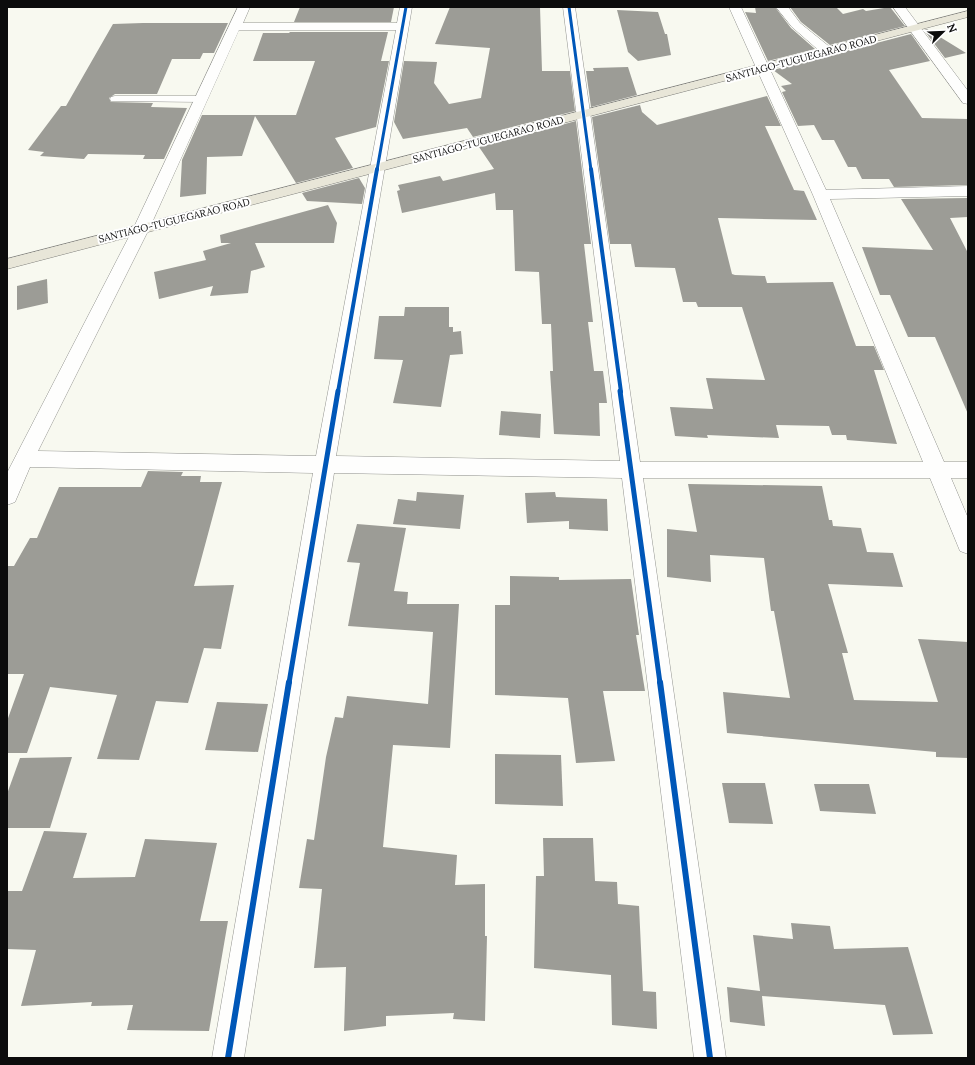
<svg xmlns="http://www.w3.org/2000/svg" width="975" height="1065" font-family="Lora,serif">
	<rect width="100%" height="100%" fill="#f8f9f0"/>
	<g fill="#9c9c96">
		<path d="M300 7H394L391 22H294Z"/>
		<path d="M450 7H540L542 71H570L575 111 473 137 467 128 403 139 394 122 404 61 437 62 434 83 449 104 481 98 490 48 435 44Z"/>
		<path d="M755 7H775L791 28 815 49 768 61 745 12 756 13Z"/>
		<path d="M790 7H836L843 14 863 9 866 11 890 7 905 26 830 45 801 22Z"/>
		<path d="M617 10 658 12 665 34H667L671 55 638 61 628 52Z"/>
		<path d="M143 23H228L214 53H203L200 59H172L157 94H115L109 98 111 102 153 103 151 107 187 108 164 159H143L145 155 88 154 84 159 40 156 44 152 28 150 61 106H66L113 24Z"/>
		<path d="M927 29 966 53 945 58 924 30Z"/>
		<path d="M290 32H388L381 61H389L376 127 335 138 353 168 296 183 255 116 242 156 207 157 206 194 180 197 182 160 202 115H296L315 61H253L263 33H289Z"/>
		<path d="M911 34 930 61 889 70 922 118 968 119V185L894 187 889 179H862L856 167H848L834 140H822L814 125 798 126 782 92 786 91 781 86 792 84 773 70Z"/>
		<path d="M628 67 637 95 591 107 586 71H594L593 68Z"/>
		<path d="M767 96 781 126H765L794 190 804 191 817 220 718 218 732 274 735 275 765 276 767 283 833 282 856 346H874L884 370H874L897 444 847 440 846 435H832L829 426 776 425 779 438 707 435 708 438 675 436 670 407 713 409 706 378 765 380 742 307H698L696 302H683L675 268 635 267 631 244H610L592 117 640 105 642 112 657 125Z"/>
		<path d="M576 121 591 244H584L593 322H588L594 371H603L607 403H599L600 436 554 434 550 371H553L551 324H542L539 272 515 271 513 210H496L495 193 402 213 397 191 400 190 398 185 440 176 443 181 494 169 479 147Z"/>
		<path d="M359 178 365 188 362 204 307 201 302 193Z"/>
		<path d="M968 198V217L950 218 968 253V414L935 337H908L890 295H880L862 247 933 250 901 199Z"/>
		<path d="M328 205 337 223 334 243H255L265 267 251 271 248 293 210 296 213 286 159 299 154 272 206 260 203 251 231 243H221L220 235Z"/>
		<path d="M47 279 48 303 17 310V286Z"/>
		<path d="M405 307H449V327H453V332L461 331 463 354 450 355 441 407 393 403 403 360 374 359 379 316H404Z"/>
		<path d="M501 411 541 414 540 438 499 435Z"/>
		<path d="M148 471 183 472 181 476H201L200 482H222L194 586 234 585 221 649 204 648 188 703 156 701 139 760 97 759 117 695 50 687 27 753H7V721L24 674H7V566H14L30 538H37L59 487H141Z"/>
		<path d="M688 484 822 486 829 520H832L833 526 861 528 867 552 893 553 903 587 828 584 848 653H842L854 700 938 702 918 639 968 642V758L936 757V752L727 733 723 692 790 698 774 611H771L764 558 710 555 711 582 667 577V529L697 532Z"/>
		<path d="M417 492 464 495 460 529 393 524 398 499 416 501Z"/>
		<path d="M555 492 556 497 607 499 608 531 569 529V521L527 523 525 493Z"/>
		<path d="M357 524 406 528 394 591 408 592 407 604H459L450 748 393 745 383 847 457 855 455 885 485 884V936H487L485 1021 453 1019 454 1013 386 1016V1026L344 1031 346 967 314 968 322 889 299 888 307 839 314 840 326 757 335 717 343 718 347 696 428 704 433 632 348 626 360 563 347 562Z"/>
		<path d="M510 576 559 577V580L631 579 639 635H636L645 691H603L615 761 576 763 568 698 495 695V605H510Z"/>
		<path d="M217 702 268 704 258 752 205 750Z"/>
		<path d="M495 754 561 755 563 806 495 804Z"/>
		<path d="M72 757 50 828H7V794L20 758Z"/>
		<path d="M722 783H765L773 824 729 823Z"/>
		<path d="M814 784H869L876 814 820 811Z"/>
		<path d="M44 831 87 833 73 878 135 877 145 839 217 843 200 921H228L209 1031 127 1030 133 1005 91 1006 92 1002 21 1006 36 950 7 949V891H22Z"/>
		<path d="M543 838H593L595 881 617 882 618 904 639 906 643 991 656 992 657 1029 612 1025 611 975 534 968 536 876H544Z"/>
		<path d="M791 923 830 926 834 949 908 947 933 1034 893 1035 885 1005 762 996 765 1026 730 1022 727 987 760 991 753 935 793 939Z"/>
	</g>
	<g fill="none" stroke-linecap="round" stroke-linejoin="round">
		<g stroke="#92938f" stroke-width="1">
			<path id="service" d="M115 96H202L207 99 202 102 111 101 110 99 111 97Z"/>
		</g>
		<g stroke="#92938f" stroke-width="1">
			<g id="minor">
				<path d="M238 7H250L243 23H397L400 7H412L336 456 620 461 563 7H575L640 462H923L813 195 729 7H741L826 190 968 186V196L830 199 944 462H968V478H951L968 518V554L960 551 930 478H643L726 1058H694L622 478 334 473 244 1058H212L313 473 30 467 15 502 7 505V473L134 227ZM239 30H396L316 456 38 451 150 227Z"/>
				<path d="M776 7H788L800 23 831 48 833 51 831 54H823L792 27Z"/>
				<path d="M893 7H905L968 91V104L963 103Z"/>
			</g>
		</g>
		<g stroke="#80807c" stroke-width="1">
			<path id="trunk" d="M968 11V17L7 269V259Z"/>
		</g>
		<use href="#service" fill="#fefefd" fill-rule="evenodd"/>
		<use href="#minor" fill="#fefefd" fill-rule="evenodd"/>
		<use href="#trunk" fill="#e8e6d8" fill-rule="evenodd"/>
		<g stroke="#fff" stroke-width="4.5">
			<g id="cycleway-far3">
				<path d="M569 7 591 170"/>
				<path d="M377 170 406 7"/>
			</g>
		</g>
		<g stroke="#fff" stroke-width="6">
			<g id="cycleway-far2">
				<path d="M591 169 621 392"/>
				<path d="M338 392 377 169"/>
			</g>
		</g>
		<g stroke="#fff" stroke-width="8">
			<g id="cycleway-far1">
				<path d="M620 391 660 683"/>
				<path d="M289 683 338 391"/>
			</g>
		</g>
		<g stroke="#fff" stroke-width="9">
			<g id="cycleway">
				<path d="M660 682 710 1058"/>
				<path d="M228 1058 289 682"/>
			</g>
		</g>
		<use href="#cycleway-far3" stroke="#0057b8" stroke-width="3"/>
		<use href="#cycleway-far2" stroke="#0057b8" stroke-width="4"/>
		<use href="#cycleway-far1" stroke="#0057b8" stroke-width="5"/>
		<use href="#cycleway" stroke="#0057b8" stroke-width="6"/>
	</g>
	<g text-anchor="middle" stroke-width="4" stroke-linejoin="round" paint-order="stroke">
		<g font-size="10" fill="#0c0c0c" stroke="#fff">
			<text transform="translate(801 58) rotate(-15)" y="4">SANTIAGO-TUGUEGARAO ROAD</text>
			<text transform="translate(488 139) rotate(-15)" y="4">SANTIAGO-TUGUEGARAO ROAD</text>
			<text transform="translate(174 220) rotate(-14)" y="4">SANTIAGO-TUGUEGARAO ROAD</text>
		</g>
	</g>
	<rect width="975" height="1065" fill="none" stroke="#0c0c0c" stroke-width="16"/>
	<g transform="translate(943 32) rotate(67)" stroke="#ffffff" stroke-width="3" paint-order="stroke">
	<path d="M0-3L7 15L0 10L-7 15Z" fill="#0c0c0c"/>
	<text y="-6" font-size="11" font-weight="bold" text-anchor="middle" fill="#0c0c0c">N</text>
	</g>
</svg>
